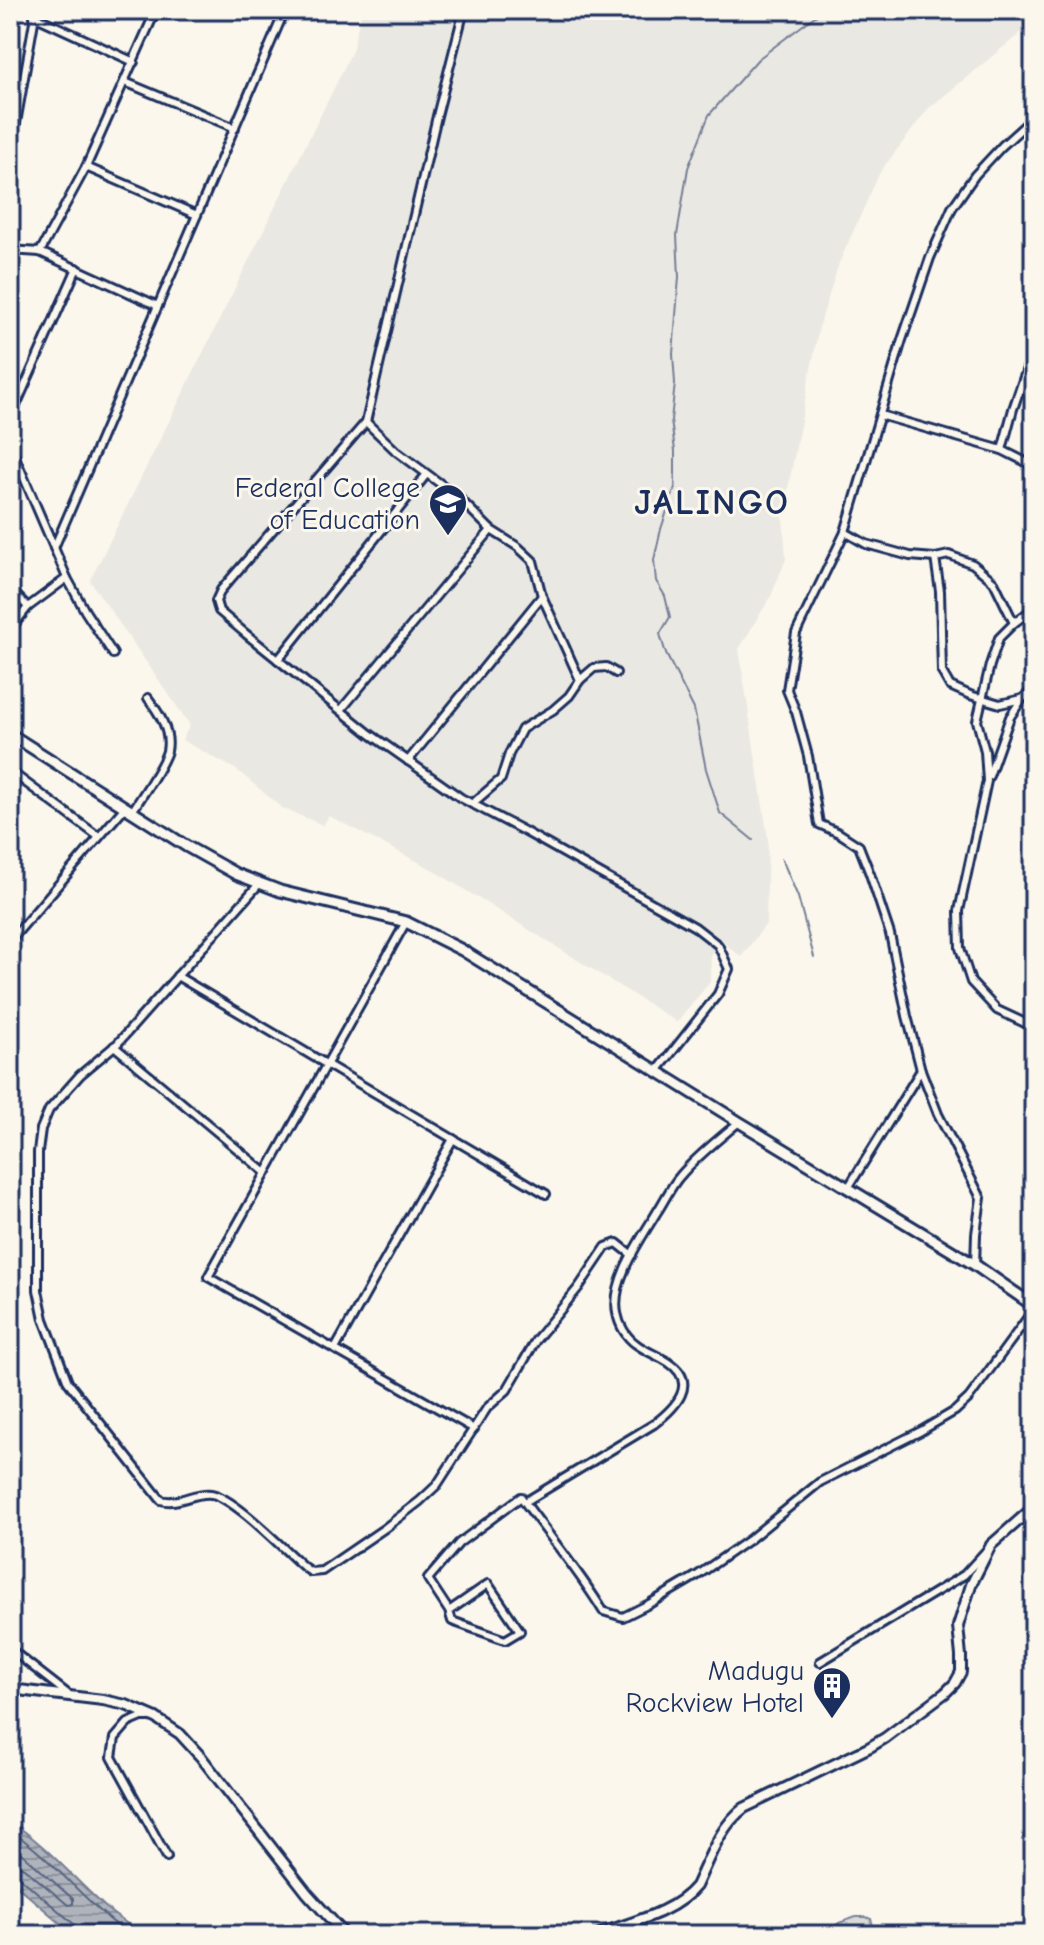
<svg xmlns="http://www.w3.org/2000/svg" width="1044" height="1945" font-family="'Comic Neue',sans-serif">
	<defs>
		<pattern id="wetland-marsh" width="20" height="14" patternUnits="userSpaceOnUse" patternTransform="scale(2)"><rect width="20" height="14" fill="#dadad7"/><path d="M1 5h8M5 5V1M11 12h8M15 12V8" fill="none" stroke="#babbbb"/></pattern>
		<pattern id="water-rules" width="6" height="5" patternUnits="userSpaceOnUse" patternTransform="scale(2)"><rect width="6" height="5" fill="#afb3bb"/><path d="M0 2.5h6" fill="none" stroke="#8e929b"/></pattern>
	</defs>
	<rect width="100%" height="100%" fill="#fbf7ec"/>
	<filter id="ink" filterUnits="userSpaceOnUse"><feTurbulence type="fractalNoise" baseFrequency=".0125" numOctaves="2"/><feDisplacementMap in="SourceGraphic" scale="16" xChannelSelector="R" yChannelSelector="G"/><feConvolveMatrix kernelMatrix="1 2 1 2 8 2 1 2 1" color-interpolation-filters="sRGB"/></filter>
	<g filter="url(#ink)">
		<path fill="#eae8e2" d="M362 10H1034V22L928 109 880 172 839 263 819 327 783 515 786 559 771 596 739 649 768 839 766 924 741 957 722 941 711 953 710 982 677 1022 430 868 329 816 323 825 282 808 237 770 182 740 190 725 90 581 341 74 352 51Z"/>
		<path fill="url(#wetland-marsh)" stroke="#7a849a" stroke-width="2" d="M856 1917H866L871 1919 876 1935H824L839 1923Z"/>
		<path fill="url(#water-rules)" stroke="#747e96" stroke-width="2" d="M10 1821C48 1846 77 1883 112 1913 122 1921 133 1926 142 1935H74L10 1880Z"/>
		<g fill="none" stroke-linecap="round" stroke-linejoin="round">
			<g stroke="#566483" stroke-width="2">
				<path d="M10 1830C54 1860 87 1905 130 1935"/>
				<path d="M10 1843 73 1899V1904L68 1905 24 1868 17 1865 10 1864"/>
				<path d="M10 1874 18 1876 75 1925 79 1935"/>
			</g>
			<g stroke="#747e96" stroke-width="2">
				<path d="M753 840 720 813 706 769 694 709 666 654 660 634 670 617 665 596 656 581 654 560 661 529 675 487V451L671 420 675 383 673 354 679 277 677 235 688 168 709 115 758 59 823 10"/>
				<path d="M782 859 798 897 814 957"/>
			</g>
			<g stroke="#1b2f5e" stroke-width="12">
				<g id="minor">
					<path d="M464 10 437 116 366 422 221 590 216 601 219 611 246 634 370 734 461 798 524 831 695 927 718 945 729 969 718 994 658 1070"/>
					<path d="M34 16 134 62"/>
					<path d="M125 82 235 128"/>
					<path d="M10 157 36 10"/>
					<path d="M86 167 197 215"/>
					<path d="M1034 233 1032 239 1034 261"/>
					<path d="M10 250 40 252 158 306"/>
					<path d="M40 252 86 167 156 10"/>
					<path d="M880 415 1002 450 1034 466"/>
					<path d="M10 419 77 268"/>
					<path d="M366 422 396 451 457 496 491 530 518 547 533 561 542 596 580 680"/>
					<path d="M10 445 67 578 28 607 10 630"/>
					<path d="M1002 450 1013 409 1034 348"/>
					<path d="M845 532 866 544 910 556 935 558 949 555 973 564 994 582 1014 623"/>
					<path d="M54 548 285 10"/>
					<path d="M935 558 940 591 942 672 950 686 970 695 1000 704 1022 699 1034 689"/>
					<path d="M67 578 85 611 113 654"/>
					<path d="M10 589 28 607"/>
					<path d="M1034 608 1014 623 999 638 990 665 977 721 985 751 987 781 959 911 960 948 971 982 997 1010 1025 1023 1034 1031"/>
					<path d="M278 660 426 475"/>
					<path d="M341 710 491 530"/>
					<path d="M408 761 542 596"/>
					<path d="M10 771 99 837"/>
					<path d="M989 776 1010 717 1022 699"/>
					<path d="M472 804 501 779 509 754 522 729 553 710 569 696 580 680 594 668 606 667 616 673"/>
					<path d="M132 812C141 797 163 766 167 751 171 731 159 713 148 698"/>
					<path d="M259 884 118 1043 80 1075 49 1110 41 1129 38 1152V1290L44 1319 68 1382 161 1500C178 1505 194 1492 211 1494 234 1497 285 1551 305 1568L311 1572 322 1571 385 1528 420 1501 437 1485 487 1408 507 1390 536 1340 579 1287 606 1247 617 1243 632 1255"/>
					<path d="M406 922 208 1277 474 1429"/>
					<path d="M10 941 125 807"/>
					<path d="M177 976 546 1194"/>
					<path d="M114 1046 266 1173"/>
					<path d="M848 1188 921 1070"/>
					<path d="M975 1265 976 1234 981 1198 938 1114 921 1070 907 1016 890 934 870 874 859 846 839 833 819 824 808 756 796 712 787 690 796 633 845 532 902 340 930 258 952 208 975 175 1002 146 1034 117"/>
					<path d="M335 1349 453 1139"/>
					<path d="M525 1502 654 1424C675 1408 700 1383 668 1362 657 1355 645 1351 636 1344 626 1337 619 1325 617 1313 611 1280 641 1239 657 1212 665 1200 671 1186 680 1176 697 1156 719 1139 739 1122"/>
					<path d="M449 1611 488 1584 520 1631 505 1640 452 1621 449 1611 428 1579 459 1543 521 1497C548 1535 579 1571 603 1611L623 1617 649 1604 698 1575 750 1539 820 1482 921 1431 955 1411 969 1398 1034 1309"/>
					<path d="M10 1649 69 1695"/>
					<path d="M820 1662 964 1575 986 1551"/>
					<path d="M148 1717H142L128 1723 115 1738 112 1757 167 1857"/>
				</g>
			</g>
			<g stroke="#1b2f5e" stroke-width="14">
				<g id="tertiary">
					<path d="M10 1689 103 1700 126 1705 156 1718 180 1734 201 1757 307 1893 345 1935"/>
					<path d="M597 1935C630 1922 673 1914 696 1886 709 1859 720 1826 744 1808L870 1747 885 1738 945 1693 955 1683 961 1672V1656L958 1626 971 1585 991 1545 1034 1507"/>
				</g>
			</g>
			<g stroke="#1b2f5e" stroke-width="15">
				<path id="secondary" d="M10 734 186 846 236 874 280 891 406 922 462 950 739 1122 975 1265 1034 1306"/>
			</g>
			<use href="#minor" stroke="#fbf7ec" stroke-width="6"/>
			<use href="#tertiary" stroke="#fbf7ec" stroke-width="8"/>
			<use href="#secondary" stroke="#fbf7ec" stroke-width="9"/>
		</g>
	</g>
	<defs>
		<g id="school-pin" transform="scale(2)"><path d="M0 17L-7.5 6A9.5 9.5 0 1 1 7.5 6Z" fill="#1b2f5e" stroke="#fbf7ec"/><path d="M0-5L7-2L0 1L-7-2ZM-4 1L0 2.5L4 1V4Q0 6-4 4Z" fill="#fff"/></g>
		<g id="building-pin" transform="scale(2)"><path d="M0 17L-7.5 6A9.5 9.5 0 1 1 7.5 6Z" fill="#1b2f5e" stroke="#fbf7ec"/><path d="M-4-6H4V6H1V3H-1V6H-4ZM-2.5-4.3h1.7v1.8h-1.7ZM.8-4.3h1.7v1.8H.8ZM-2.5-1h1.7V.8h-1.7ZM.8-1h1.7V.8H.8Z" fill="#fff"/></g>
	</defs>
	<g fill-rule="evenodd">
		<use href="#school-pin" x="448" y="503"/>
		<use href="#building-pin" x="832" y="1686"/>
	</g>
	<g text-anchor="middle" stroke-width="6" stroke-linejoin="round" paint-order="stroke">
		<g font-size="28" fill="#1b2f5e" stroke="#fbf7ec" text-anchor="end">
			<text x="420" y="497">Federal College<tspan x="420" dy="32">of Education</tspan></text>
			<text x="804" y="1680">Madugu<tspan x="804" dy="32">Rockview Hotel</tspan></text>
		</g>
		<g font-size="36" font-weight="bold" letter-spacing="2" fill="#1b2f5e" stroke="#fbf7ec">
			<text x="712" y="514">JALINGO</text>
		</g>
	</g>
	<rect width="1044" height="1945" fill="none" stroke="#fbf7ec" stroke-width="40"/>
	<rect x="20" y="20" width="1004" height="1905" fill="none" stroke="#1b2f5e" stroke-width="3" filter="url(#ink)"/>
</svg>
